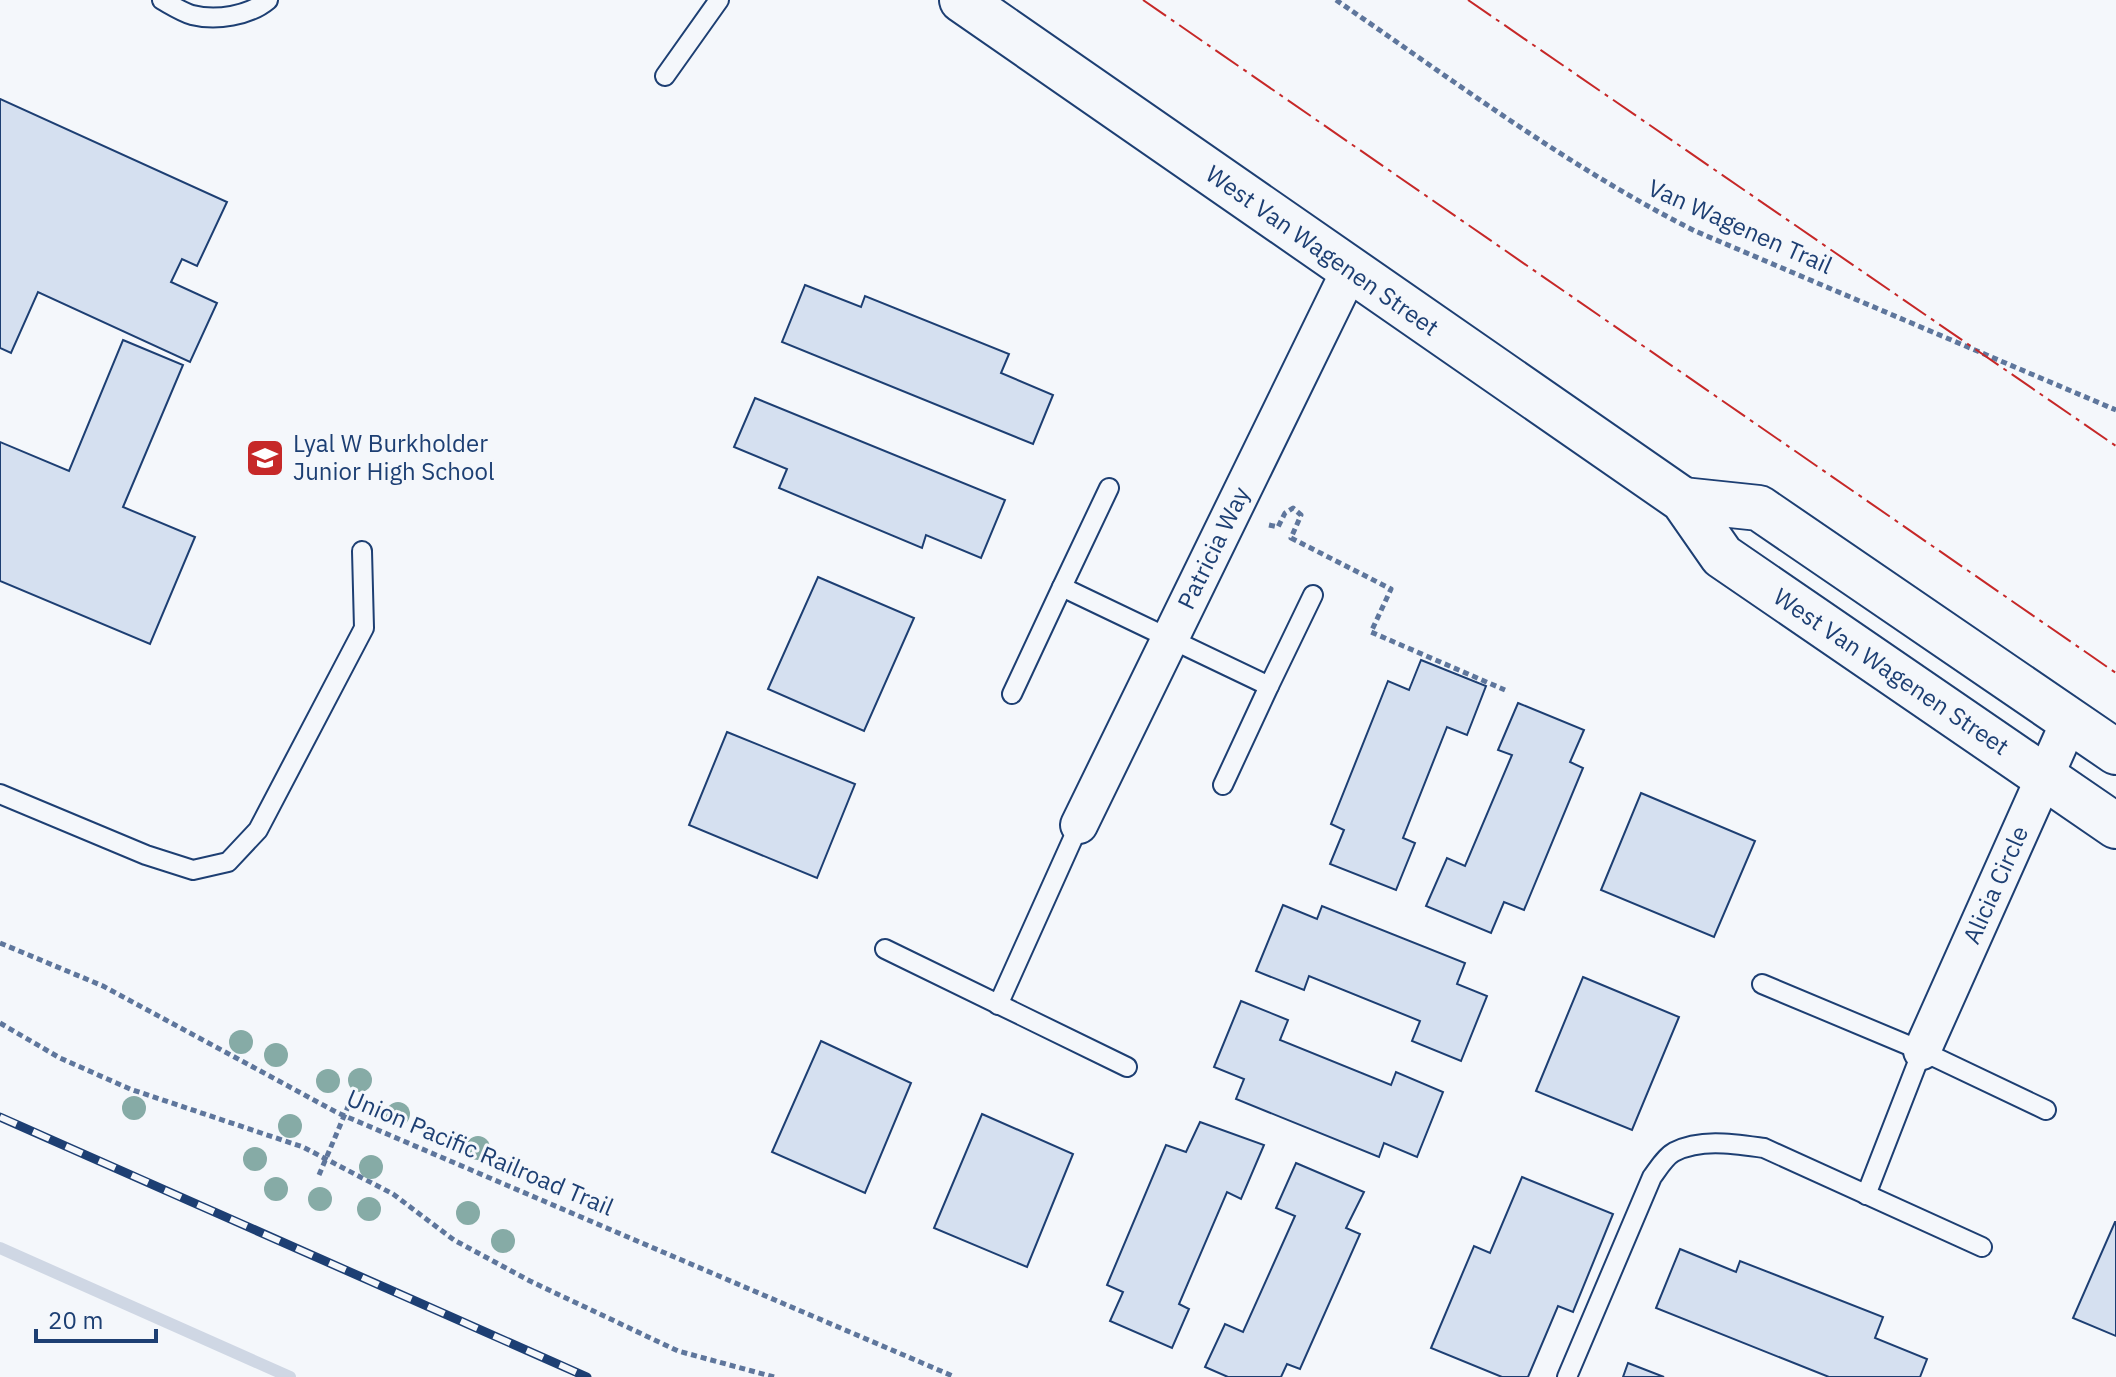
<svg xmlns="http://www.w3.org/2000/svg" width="2116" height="1377" font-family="'IBM Plex Sans',sans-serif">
	<rect width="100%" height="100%" fill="#f4f7fb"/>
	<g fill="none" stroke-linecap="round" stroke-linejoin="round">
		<path stroke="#cfd7e4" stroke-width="12" d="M0 1248 290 1377"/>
	</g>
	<g fill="#d5e0f0" stroke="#1d3f73" stroke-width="2">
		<path d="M0 99 227 202 197 266 182 259 171 282 217 303 190 362 38 292 11 353 0 348Z"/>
		<path d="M805 285 861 307 865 296 1009 354 1001 373 1053 395 1033 444 782 342Z"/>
		<path d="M123 340 183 365 123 507 195 537 150 644 0 581V442L69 471Z"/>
		<path d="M755 398 1005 500 981 558 926 535 922 548 779 488 787 469 734 447Z"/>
		<path d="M818 577 914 618 864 731 768 689Z"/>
		<path d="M1421 660 1486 686 1467 735 1447 727 1403 838 1415 843 1396 890 1330 864 1344 830 1331 824 1388 681 1409 690Z"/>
		<path d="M1518 703 1584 730 1570 762 1583 768 1524 910 1504 902 1491 933 1426 906 1447 858 1465 866 1512 755 1498 750Z"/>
		<path d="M727 732 855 784 817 878 689 825Z"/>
		<path d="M1641 793 1755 841 1714 937 1601 890Z"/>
		<path d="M1283 905 1317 919 1322 906 1465 963 1457 984 1487 996 1461 1061 1412 1041 1420 1021 1309 976 1304 990 1256 971Z"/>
		<path d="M1583 977 1679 1017 1632 1130 1536 1091Z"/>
		<path d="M1241 1001 1288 1020 1280 1040 1391 1085 1396 1072 1443 1092 1417 1157 1384 1143 1379 1157 1236 1099 1244 1079 1214 1067Z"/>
		<path d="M821 1041 911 1083 865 1193 772 1152Z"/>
		<path d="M982 1114 1073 1154 1027 1267 934 1228Z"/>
		<path d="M1200 1122 1264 1145 1241 1199 1227 1192 1179 1304 1189 1309 1172 1348 1110 1321 1123 1292 1107 1285 1166 1145 1186 1152Z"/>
		<path d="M1296 1163 1364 1192 1346 1228 1360 1234 1300 1369 1287 1364 1281 1377H1228L1205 1367 1225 1324 1243 1332 1295 1216 1276 1208Z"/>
		<path d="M1522 1177 1613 1214 1573 1312 1558 1306 1528 1377H1502L1431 1348 1474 1246 1490 1253Z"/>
		<path d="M2115 1222H2116V1336L2073 1318Z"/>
		<path d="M1680 1249 1736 1272 1740 1261 1883 1317 1875 1338 1927 1359 1920 1377H1829L1656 1308Z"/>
		<path d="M1628 1363 1664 1377H1623Z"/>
	</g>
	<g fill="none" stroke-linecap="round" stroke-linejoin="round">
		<g stroke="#1d3f73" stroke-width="22">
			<g id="service">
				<path d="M162 0C171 5 182 12 192 15 216 21 249 16 268 0"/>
				<path d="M665 76 719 0"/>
				<path d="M1109 488 1062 587 1269 686 1313 595"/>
				<path d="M1012 694 1062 587"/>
				<path d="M1223 785 1269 686"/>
				<path d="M0 794 146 855 193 870 228 862 258 830 364 628 362 551"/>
				<path d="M885 949 1127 1067"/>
				<path d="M1762 984 1922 1051 2046 1110"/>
				<path d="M998 1005 1079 825"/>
				<path d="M1866 1195 1922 1051"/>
				<path d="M1567 1377 1652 1177C1658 1169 1665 1157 1674 1152 1701 1138 1735 1144 1764 1148L1982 1247"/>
			</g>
		</g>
		<g stroke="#1d3f73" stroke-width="40">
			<g id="minor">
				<path d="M1079 825 1350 270"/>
				<path d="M1922 1051 2070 720"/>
			</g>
		</g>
		<g stroke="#1d3f73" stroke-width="48">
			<g id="secondary">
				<path d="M962 0 1683 500 1722 556 2116 826"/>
				<path d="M1683 500 1759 508 2116 752"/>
			</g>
		</g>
		<g stroke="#5e769c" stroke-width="5" stroke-dasharray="6 4" stroke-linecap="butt">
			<path d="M1336 0C1453 80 1568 167 1695 231L2116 410"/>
			<path d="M1269 525 1278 527 1285 513 1293 508 1301 515 1291 538 1391 589 1371 632 1505 690"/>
			<path d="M0 943 103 986 338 1113 955 1377"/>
			<path d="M0 1023 60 1058 130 1089 303 1147 393 1194 454 1240 530 1281 678 1351 774 1377"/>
			<path d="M319 1175 350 1102"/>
		</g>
		<use href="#service" stroke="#f4f7fb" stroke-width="18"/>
		<use href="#minor" stroke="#f4f7fb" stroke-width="36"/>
		<use href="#secondary" stroke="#f4f7fb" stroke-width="44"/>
		<g stroke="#1d3f73" stroke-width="9">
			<path id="rail" d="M0 1117 587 1377"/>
		</g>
		<use href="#rail" stroke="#f4f7fb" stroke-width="6" stroke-dasharray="18" stroke-linecap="butt"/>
		<g stroke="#c62828" stroke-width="2" stroke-dasharray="28 6 4 6" stroke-linecap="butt">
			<path d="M1143 0 2116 673"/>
			<path d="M1468 0 2116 446"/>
		</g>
	</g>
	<g fill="#86aba6">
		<circle cx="241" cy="1042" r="12"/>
		<circle cx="276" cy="1055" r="12"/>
		<circle cx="360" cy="1080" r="12"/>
		<circle cx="328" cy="1081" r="12"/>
		<circle cx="134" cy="1108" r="12"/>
		<circle cx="398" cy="1114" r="12"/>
		<circle cx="290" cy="1126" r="12"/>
		<circle cx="478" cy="1148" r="12"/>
		<circle cx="255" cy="1159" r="12"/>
		<circle cx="371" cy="1167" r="12"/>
		<circle cx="276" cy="1189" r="12"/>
		<circle cx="320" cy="1199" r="12"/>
		<circle cx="369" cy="1209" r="12"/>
		<circle cx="468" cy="1213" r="12"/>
		<circle cx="503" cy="1241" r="12"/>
	</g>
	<defs>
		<g id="school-square" transform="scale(2)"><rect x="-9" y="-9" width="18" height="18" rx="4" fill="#c62828" stroke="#f4f7fb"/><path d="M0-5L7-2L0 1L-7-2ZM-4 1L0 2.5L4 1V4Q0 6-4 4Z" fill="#fff"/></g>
	</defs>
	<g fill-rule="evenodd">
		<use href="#school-square" x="265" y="458"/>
	</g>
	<g text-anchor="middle" stroke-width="6" stroke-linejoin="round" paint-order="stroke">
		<g font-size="24" fill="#1d3f73" stroke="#f4f7fb">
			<text transform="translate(1740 227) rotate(24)" y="8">Van Wagenen Trail</text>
			<text transform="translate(1322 251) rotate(35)" y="8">West Van Wagenen Street</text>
			<text transform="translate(1214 548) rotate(-64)" y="8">Patricia Way</text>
			<text transform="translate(1891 672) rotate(34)" y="8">West Van Wagenen Street</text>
			<text transform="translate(1996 885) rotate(-66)" y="8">Alicia Circle</text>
			<text transform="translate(480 1153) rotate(23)" y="8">Union Pacific Railroad Trail</text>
		</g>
		<g font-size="24" fill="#1d3f73" stroke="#f4f7fb" text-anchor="start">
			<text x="293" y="452">Lyal W Burkholder<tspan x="293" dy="28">Junior High School</tspan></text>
		</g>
	</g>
	<path d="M36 1329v12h120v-12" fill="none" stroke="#1d3f73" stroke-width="4"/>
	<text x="48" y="1329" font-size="24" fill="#1d3f73" stroke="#f4f7fb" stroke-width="6" paint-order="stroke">20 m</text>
</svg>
